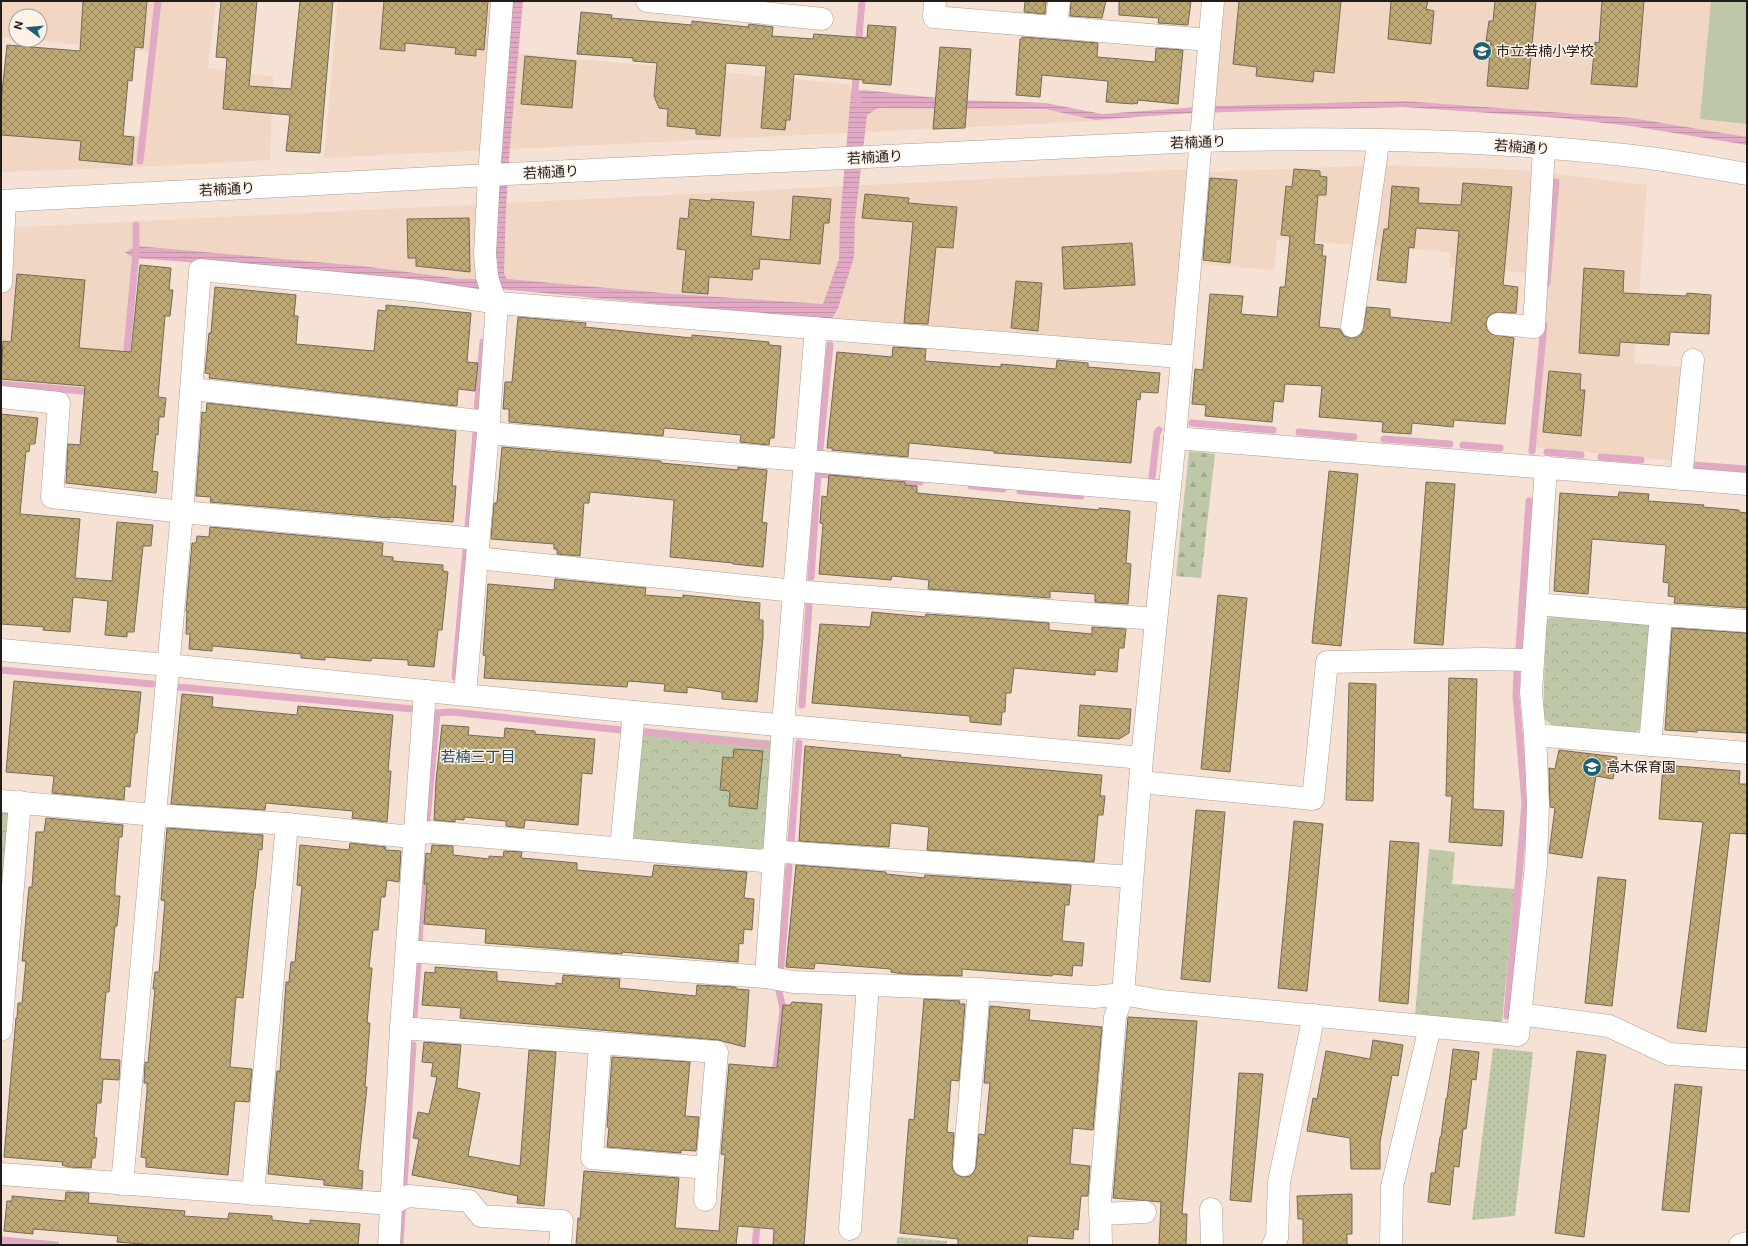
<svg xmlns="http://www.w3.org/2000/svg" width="1748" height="1246" font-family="'Public Sans','Noto Sans JP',sans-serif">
	<defs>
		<pattern id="grass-dots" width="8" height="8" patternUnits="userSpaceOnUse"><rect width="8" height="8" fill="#bec8a7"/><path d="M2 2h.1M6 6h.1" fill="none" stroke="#a3ab8f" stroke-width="1.8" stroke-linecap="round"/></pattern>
		<pattern id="forest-firs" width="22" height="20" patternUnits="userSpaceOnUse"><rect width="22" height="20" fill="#bec8a7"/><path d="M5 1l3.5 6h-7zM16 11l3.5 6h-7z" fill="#a3ab8f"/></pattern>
		<pattern id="park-crowns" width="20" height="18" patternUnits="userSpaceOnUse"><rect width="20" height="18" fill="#bec8a7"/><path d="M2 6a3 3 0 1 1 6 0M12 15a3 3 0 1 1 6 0" fill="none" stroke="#a3ab8f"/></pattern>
		<pattern id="water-rules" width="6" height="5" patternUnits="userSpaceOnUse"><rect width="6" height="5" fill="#e1a9c4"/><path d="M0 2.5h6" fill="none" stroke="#c191a8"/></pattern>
		<pattern id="building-cross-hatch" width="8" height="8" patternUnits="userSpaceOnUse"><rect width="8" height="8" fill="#bea974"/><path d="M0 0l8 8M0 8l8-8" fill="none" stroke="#9a895e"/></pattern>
	</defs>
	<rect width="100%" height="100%" fill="#f6e2d5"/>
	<g fill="#f1d6c4" fill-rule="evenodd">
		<path d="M1 1H216L208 68 273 77 270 160 140 167 1 172ZM16 16H40V40H33L150 52 141 136 3 123V37L16 38Z"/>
		<path d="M338 1H495L492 51 848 84 858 96 1046 106 1119 120 324 158Z"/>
		<path d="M1223 1H1747V137L1632 118 1404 101 1212 106Z"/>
		<path d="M1385 165 1524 170 1647 185 1634 363 1686 367 1677 461 1531 447 1544 274 1450 268V252L1277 239 1274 270 1198 264 1206 172Z"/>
		<path d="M1192 169 1174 351 838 320 821 310 137 251 121 398 1 387V228Z"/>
	</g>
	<g fill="url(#grass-dots)">
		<path d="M1493 1048 1533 1052 1515 1216 1472 1220Z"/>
		<path d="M897 1237 947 1241 946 1245H897Z"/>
	</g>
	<path fill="url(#forest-firs)" d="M1189 451 1215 454 1201 578 1176 576Z"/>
	<g fill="url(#park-crowns)">
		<path d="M1558 613 1644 619 1652 627 1643 727 1635 733 1552 725 1543 718 1546 620Z"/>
		<path d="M641 728 774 741 767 844 757 853 639 845 630 833Z"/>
		<path d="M1 810 13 811 1 928Z"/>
		<path d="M1429 849 1455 852 1452 884 1515 889 1502 1022 1496 1024 1415 1016Z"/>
	</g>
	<path fill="#bec8a7" d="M1711 1H1747V124L1700 119Z"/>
	<path fill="url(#water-rules)" d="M513 1H523L510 145 506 208 504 274 507 279 673 294 823 304 839 259 840 221 851 92 863 90 957 100 1046 103 1102 114 1212 106 1404 101 1632 118 1747 137V145L1631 126 1560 118 1403 107 1192 113 1095 120 1045 109 878 108 867 115 855 220 854 257 838 308 831 320 500 289 481 293 369 276 135 258 125 253 136 246 362 266 460 279H494L497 209Z"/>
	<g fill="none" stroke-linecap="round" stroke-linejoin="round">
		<g stroke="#e1a9c4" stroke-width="7">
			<path d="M858 47 862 1"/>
			<path d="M856 71 855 92 858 100"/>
			<path d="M140 161 158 1"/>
			<path d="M1547 283 1556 182"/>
			<path d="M126 360 136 252V225"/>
			<path d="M1 384 94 392"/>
			<path d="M477 411 483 342"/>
			<path d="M1192 423 1273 430"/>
			<path d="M1299 432 1354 437"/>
			<path d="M1384 439 1450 444"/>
			<path d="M1463 445 1500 448"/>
			<path d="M820 448 830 345"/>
			<path d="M1532 451 1544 325"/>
			<path d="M1547 452 1581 455"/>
			<path d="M1601 457 1641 460"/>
			<path d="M1692 465 1747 469"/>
			<path d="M1152 477 1157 433 1159 430"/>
			<path d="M899 481 920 482"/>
			<path d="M971 486 1003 489"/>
			<path d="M1020 491 1081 496"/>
			<path d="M468 528 476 432"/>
			<path d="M811 577 818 474 859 477"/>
			<path d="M1519 648 1529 501"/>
			<path d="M1 670 152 684"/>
			<path d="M455 677 466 549"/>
			<path d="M178 687 413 709"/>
			<path d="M802 705 809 606"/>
			<path d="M645 732 767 745"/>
			<path d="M427 820 437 713 452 712 622 730"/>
			<path d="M791 842 799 743"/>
			<path d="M419 941 424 865"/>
			<path d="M781 966 789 867"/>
			<path d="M414 1016 418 964"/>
			<path d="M1507 1016 1525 803 1516 696 1517 669"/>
			<path d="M775 1076 783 1009 779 991"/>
			<path d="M404 1184 413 1045"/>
			<path d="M1 1240 56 1245"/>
			<path d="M400 1245 402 1212"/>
			<path d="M755 1245 758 1219"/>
		</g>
	</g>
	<g fill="url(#building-cross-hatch)" stroke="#726a59">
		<path d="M83 1H147L143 48 135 47 132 81 128 80 123 136 134 137 132 165 79 160 81 141 1 135V102L7 45 80 51Z"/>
		<path d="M221 1H257L249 86 291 89 300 1H333L320 153 286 151 290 115 223 109 227 58 216 57Z"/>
		<path d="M384 1H488L484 50 476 49V56L455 54 456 48 405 43V51L380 49Z"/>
		<path d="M1025 1H1046L1045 14 1024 12Z"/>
		<path d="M1071 1H1106L1102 18 1070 16Z"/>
		<path d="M1119 1H1191L1188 25 1158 23 1159 18 1119 15Z"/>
		<path d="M1239 1H1341L1334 73 1314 71 1313 82 1256 76 1257 67 1233 64Z"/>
		<path d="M1391 1H1428L1426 9 1434 11 1431 44 1388 39Z"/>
		<path d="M1495 1H1536L1528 89 1487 86 1491 41H1486L1489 21H1493Z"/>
		<path d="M1602 1H1644L1637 87 1591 84 1595 42 1599 43Z"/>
		<path d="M581 12 612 15 611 18 692 25V21L748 27 749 24 773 27 772 36 813 39 814 34 867 38 868 25 896 27 891 85 863 83V80L794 74 790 120H786L785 130 761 128 766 66 726 63 720 136 696 134V129L667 126 668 109 659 108 654 96 657 63 633 61V58L577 54Z"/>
		<path d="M1022 37 1098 43 1097 57 1155 62 1156 48 1183 50 1178 104 1138 100 1137 104 1133 103V104L1106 102 1108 81 1042 75 1040 97 1016 95 1020 39H1022Z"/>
		<path d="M940 47 971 49 965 128 933 129Z"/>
		<path d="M525 56 576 61 572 108 521 104Z"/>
		<path d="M1294 169 1320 171V176L1327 177 1326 195H1318L1314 244 1323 245 1322 256H1326L1319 327 1340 329 1344 336 1351 338 1357 337 1362 333 1367 307 1390 309V317L1451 323 1459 231 1416 228 1414 248 1409 247 1406 283 1377 280 1384 229H1388L1392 186 1419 188 1418 203 1461 205 1463 183 1512 187 1503 285 1518 287 1516 313H1493L1488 317 1486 323 1487 330 1491 334 1514 338 1505 424 1454 420 1453 427 1412 423 1411 434 1382 432 1383 422 1319 417 1322 386 1285 384 1283 402 1274 401 1272 422 1205 416 1206 405 1192 404 1195 369 1203 370 1210 294 1243 296 1241 314 1277 317 1280 287H1285L1290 236 1281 235 1286 186 1292 187Z"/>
		<path d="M1210 178 1237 180 1230 263 1203 260Z"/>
		<path d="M865 194 909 198 908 203 957 207 953 248 936 247 928 324 904 323 913 222 862 218Z"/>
		<path d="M793 196 831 199 829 223H824L820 264 760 259 759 269H753L752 280 709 277 708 294 682 292 686 250 677 249 680 218 688 219 690 199 711 201V199L754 202 751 236 790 240Z"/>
		<path d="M469 218 470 272 416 266V258H408L407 219Z"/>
		<path d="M1132 243 1135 285 1064 289 1062 247Z"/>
		<path d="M140 265 171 268 169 290H173L170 316H165L158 397 166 398 164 417H159L158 435 156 434 152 471 158 472 156 493 66 483 68 444 80 445 85 386 1 379 3 341 11 342 17 274 85 280 79 348 131 352Z"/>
		<path d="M1584 268 1624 271 1623 293 1686 296 1687 293 1711 295 1709 334 1670 332 1669 345 1620 342 1619 356 1579 353Z"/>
		<path d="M1016 281 1042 283 1038 331 1011 328Z"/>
		<path d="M215 287 296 295 294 316H298L296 344 374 351 378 310 386 311V305L471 313 467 362 478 363 475 391 458 389 457 406 209 378 210 374 205 373 209 333H211Z"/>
		<path d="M518 317 586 323 585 327 692 338V335L769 342V345L781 346 774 438H770L769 445 740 442 741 435 664 428 663 436 509 422V409H503L505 382H512Z"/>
		<path d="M893 347 926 349 925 361 1001 367V364L1056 369 1057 360 1088 363V367L1160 373 1158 393 1141 392 1140 400 1137 399 1131 463 994 453V451L909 443 908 457 832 450V448H827L837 352 892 357Z"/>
		<path d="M1549 371 1581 374 1580 390H1585L1581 436 1543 432Z"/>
		<path d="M207 403 456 431 452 486H456L453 522 390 517V518L210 502 211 497 196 496 202 412 206 413Z"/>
		<path d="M1 414 38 418 35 444H30L29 452 26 451 20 514 80 519 75 578 112 581 117 522 153 525 151 546H143L134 632H127V637L105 635 108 601 73 597 70 632 43 630 44 627 1 624Z"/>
		<path d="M502 447 661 461V463L738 470V467L767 470 762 522 767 523 763 567 733 564V563L670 557 674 500 590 492 589 503H584L580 556 557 554V549H554V544L491 539 494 503H497Z"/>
		<path d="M1329 471 1358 474 1341 646 1312 643Z"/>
		<path d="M829 475 905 482V485L917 486V493L1099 510V508L1130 511 1126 563 1131 564 1128 604 1095 602V594L1050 591V598L928 589 929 580 892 576 891 580 819 574 823 524 820 523 822 496 827 497Z"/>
		<path d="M1426 482 1455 484 1443 645 1414 643Z"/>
		<path d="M1619 492 1649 494 1648 501 1704 505 1703 507 1739 510V512L1747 513V608L1674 603 1675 597 1668 596 1669 583 1663 582 1666 545 1592 539 1588 594 1554 591 1560 493 1618 497Z"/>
		<path d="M210 527 383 543 382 556 393 557V561L443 565V571L448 572 442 630H438L434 667 408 665V660L372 658 371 661 325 657V660L301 658V654L212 646V651L189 649 190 634H186L187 611H186L192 543H196L197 536 209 537Z"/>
		<path d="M555 579 646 588 645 595 683 598V595L760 603 759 620H763V637L757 702 722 699V692L687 687V693L664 691 665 684 628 681 627 687 484 678 486 656 483 655 488 584 554 590Z"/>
		<path d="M1218 595 1247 598 1230 772 1201 769Z"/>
		<path d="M872 612 925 617 926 614 1049 623V630L1092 634V627L1126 629 1124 648H1119L1117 672 1095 670V675L1014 668 1011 693H1006L1005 712H1002L1001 725 970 722V716L812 703 820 624 870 627Z"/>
		<path d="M1672 628 1747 633V733L1697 730V732L1665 730Z"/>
		<path d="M1449 678 1477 679 1473 809 1504 811 1502 846 1449 842 1452 796H1446Z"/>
		<path d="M14 681 141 692 137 733H135L130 787 125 786 124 800 52 793 54 776 6 772Z"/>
		<path d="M1349 683 1376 684 1373 801 1346 800Z"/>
		<path d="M182 694 213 697 212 707 297 715 298 706 393 715 388 771H391L387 822 352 818 353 811 266 803 265 810 171 804Z"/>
		<path d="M1080 705 1131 709 1129 733 1119 739 1078 736Z"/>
		<path d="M442 725 469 727 468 735 504 738 505 728 535 731V734L595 739 592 774 582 773 578 825 525 820 524 828 506 826V821L464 817V820L455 819V822L434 820 436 781Z"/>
		<path d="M805 746 901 755 900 757 1102 775 1100 796H1105L1103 815H1098L1094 862 927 850 929 827 891 823 889 847 799 841Z"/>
		<path d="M734 749 763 751 757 809 729 806 730 791 720 790 723 757 733 758Z"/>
		<path d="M1559 750 1617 757 1613 779 1596 776 1582 858 1549 853 1555 808 1550 807 1549 768 1555 769Z"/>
		<path d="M1663 765 1740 771 1739 784H1747V834L1730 833 1706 1032 1677 1028 1703 822 1659 819Z"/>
		<path d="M1196 810 1225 812 1210 982 1181 979Z"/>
		<path d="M46 818 123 825 122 837H119L115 886V896H120L117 926H115L109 992H106L100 1059 120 1060 119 1080 103 1079 101 1103H97L94 1137 97 1138 95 1158H92L91 1168 69 1167 62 1165 63 1162 4 1157 16 1018H17L18 1003H22L26 961H22L29 887H32L36 832H44Z"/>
		<path d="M1294 821 1323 824 1307 991 1278 988Z"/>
		<path d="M167 828 263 835 262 850 259 849 255 889H254L243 998 236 997 230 1067 252 1069 249 1102 235 1101 228 1175 146 1167V1158L141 1157 147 1092V1083H144L145 1062 148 1063 155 989H153L155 972H159L165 901 161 900Z"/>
		<path d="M1390 841 1419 843 1408 1004 1379 1001Z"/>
		<path d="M350 843 386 847 385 850 401 851 399 882 387 880 385 897H381L378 930H373L369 968H372L367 1023H370L365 1087H367L358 1170 363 1171 362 1189 324 1185V1180L268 1174 277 1071H280L286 982H289L291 962H295L302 886 297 885 300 845 349 850Z"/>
		<path d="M432 845 453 846V855L489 859V856L503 857 504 851 522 852 521 858 577 863V870L652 877 654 865 747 872 744 898 754 899 752 930 744 929 743 944 739 943 738 962 622 952V954L485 943 486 929 424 924 427 884H424L426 853 431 854Z"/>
		<path d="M796 865 886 872V874L924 878 925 875 1071 885 1069 905H1065L1062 941 1084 943 1082 966 1073 965 1072 976 1053 974 1052 976 962 969V976L904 974 891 972V969L815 963 814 969 786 967Z"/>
		<path d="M1598 877 1626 880 1612 1006 1585 1003Z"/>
		<path d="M435 967 497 972V981L556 986V983L562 984 563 975 620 979 619 988 696 996 697 985 736 987V989L749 990 745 1047 718 1040 460 1018 461 1008 422 1005 425 972 435 973Z"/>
		<path d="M924 999 960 1001 959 1004H965L959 1081 951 1080 947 1132 954 1133 952 1164 953 1170 957 1175 963 1177 970 1176 974 1172 976 1166 979 1134 985 1135 990 1083H984L990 1006 1030 1010 1029 1020 1102 1027 1093 1130 1073 1128 1070 1164 1090 1166 1088 1196H1081L1078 1230 1074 1229 1073 1239 1028 1236 1027 1245H958V1239L900 1233 909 1119 914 1120Z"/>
		<path d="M792 1002 822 1004 804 1245H773L774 1229 738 1226 736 1245H576L578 1218 580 1219 584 1171 679 1178 675 1228 719 1231 725 1155 721 1154 729 1064 777 1068 783 1005H791Z"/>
		<path d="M1128 1017 1197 1021 1182 1214H1187L1186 1245H1159L1161 1202 1113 1198Z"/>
		<path d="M1373 1040 1403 1045 1398 1076 1392 1075 1380 1142V1169H1351L1350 1138 1307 1131 1313 1098 1317 1099 1326 1051 1370 1059Z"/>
		<path d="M424 1042 461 1045 457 1088 480 1093 468 1156 520 1166 529 1050 556 1052 544 1206 517 1203 518 1196 412 1175 419 1139 413 1138 418 1112 429 1114 437 1077 431 1076 433 1063 422 1062Z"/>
		<path d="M1453 1049 1479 1052 1476 1080 1472 1079 1466 1129H1463L1459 1167 1454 1166 1450 1205 1428 1202 1431 1173H1435L1440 1137H1441L1446 1098 1447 1099Z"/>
		<path d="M1577 1051 1606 1055 1584 1237 1555 1233Z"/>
		<path d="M612 1057 690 1062 685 1116 699 1117 696 1151 681 1150V1153L607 1147 609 1128 607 1127Z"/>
		<path d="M1239 1073 1263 1074 1251 1202 1230 1200Z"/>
		<path d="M1675 1084 1702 1087 1689 1212 1662 1210Z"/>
		<path d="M66 1192 89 1193 88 1203 185 1211 184 1216 228 1219 229 1213 272 1216V1220L310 1224V1220L360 1224 358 1245H154L117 1242 118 1236 33 1229V1234L4 1231 7 1201H12V1196L65 1201Z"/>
		<path d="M1352 1194V1234H1347V1245H1303V1219H1298L1297 1196Z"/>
	</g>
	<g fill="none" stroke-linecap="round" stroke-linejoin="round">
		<g stroke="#af9d90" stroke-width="23">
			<g id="minor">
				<path d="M647 1 822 19"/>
				<path d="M935 1 934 17 1209 40"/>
				<path d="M1056 27 1059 1"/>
				<path d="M1 201 489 175 1200 141C1341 137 1484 139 1624 155 1665 159 1706 167 1747 174"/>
				<path d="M1 282 5 201"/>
				<path d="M1498 324 1534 327 1544 148"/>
				<path d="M1352 326 1376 159 1378 140"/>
				<path d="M192 389 488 422"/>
				<path d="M1 397 59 403 52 497 182 512 478 539"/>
				<path d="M488 433 1169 492"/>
				<path d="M1175 438 1747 484"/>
				<path d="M1681 479 1693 360"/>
				<path d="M477 558 794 591 1156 619"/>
				<path d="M1537 604 1661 615"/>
				<path d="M1 650 168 665 634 712 1142 758"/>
				<path d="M465 694 488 433 497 303 491 290 487 276 485 254 489 175 502 1"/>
				<path d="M1535 735 1747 753"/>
				<path d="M1650 745 1661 615 1747 621"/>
				<path d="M1140 782 1313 799 1327 662 1483 659 1532 660"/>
				<path d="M1 801 155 815 287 824 401 836 431 832 763 861 783 852 1132 877"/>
				<path d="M621 848 634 712"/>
				<path d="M407 951 766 977 793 982 979 989 1094 997 1123 994 1161 1001 1518 1035 1536 865 1538 804 1535 735 1531 692 1546 467"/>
				<path d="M766 977 783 725 816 328"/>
				<path d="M1520 1014 1609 1026 1669 1054 1747 1059"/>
				<path d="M401 1028 717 1052 707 1168"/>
				<path d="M1 1030 20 802"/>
				<path d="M600 1044 592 1158 707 1168 705 1200"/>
				<path d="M964 1165 979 989"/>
				<path d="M1 1174 391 1204 408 1196 469 1201 481 1216 562 1221 560 1245"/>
				<path d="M122 1184 182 512 200 270 421 291 497 303 1181 357"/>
				<path d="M253 1194 287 824"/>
				<path d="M1211 1209 1212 1245"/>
				<path d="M1100 1214 1145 1212"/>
				<path d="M850 1229 868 985"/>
				<path d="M389 1245 401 1028 425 691"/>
				<path d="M1101 1245 1100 1200 1115 1017 1123 994 1142 758 1175 438 1213 1"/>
				<path d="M1273 1245 1277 1238 1279 1182 1314 1015"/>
				<path d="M1391 1245 1392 1187 1430 1027"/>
				<path d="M1740 1245 1747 1243"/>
			</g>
		</g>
		<use href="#minor" stroke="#fff" stroke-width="22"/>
	</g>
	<defs>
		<g id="school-disc" transform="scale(1)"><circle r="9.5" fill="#1d6073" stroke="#fdf1e9"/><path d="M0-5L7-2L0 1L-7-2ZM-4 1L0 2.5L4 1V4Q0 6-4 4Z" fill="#fff"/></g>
	</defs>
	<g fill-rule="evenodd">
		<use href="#school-disc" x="1482" y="51"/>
		<use href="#school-disc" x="1592" y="767"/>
	</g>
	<g text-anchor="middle" stroke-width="3" stroke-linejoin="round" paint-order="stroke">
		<g font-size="14" fill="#231c17" stroke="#fdf1e9" text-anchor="start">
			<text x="1496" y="56">市立若楠小学校</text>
			<text x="1606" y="772">高木保育園</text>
		</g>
		<g font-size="14" fill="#231c17" stroke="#fdf1e9">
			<text transform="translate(1198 142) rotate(-2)" y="5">若楠通り</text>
			<text transform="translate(1522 147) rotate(4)" y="5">若楠通り</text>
			<text transform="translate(875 157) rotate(-3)" y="5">若楠通り</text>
			<text transform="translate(551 172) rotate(-3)" y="5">若楠通り</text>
			<text transform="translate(227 189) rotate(-3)" y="5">若楠通り</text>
		</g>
		<g font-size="15" fill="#184c5c" stroke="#fdf1e9">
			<text x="478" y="762">若楠三丁目</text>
		</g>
	</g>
	<rect width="1748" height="1246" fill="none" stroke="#231c17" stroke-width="4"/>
	<g transform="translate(28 28) rotate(286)"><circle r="19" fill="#fdf1e9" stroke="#a69c95"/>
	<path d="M0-3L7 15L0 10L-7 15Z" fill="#1d6073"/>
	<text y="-6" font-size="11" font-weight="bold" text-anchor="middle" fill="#231c17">N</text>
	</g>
</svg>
